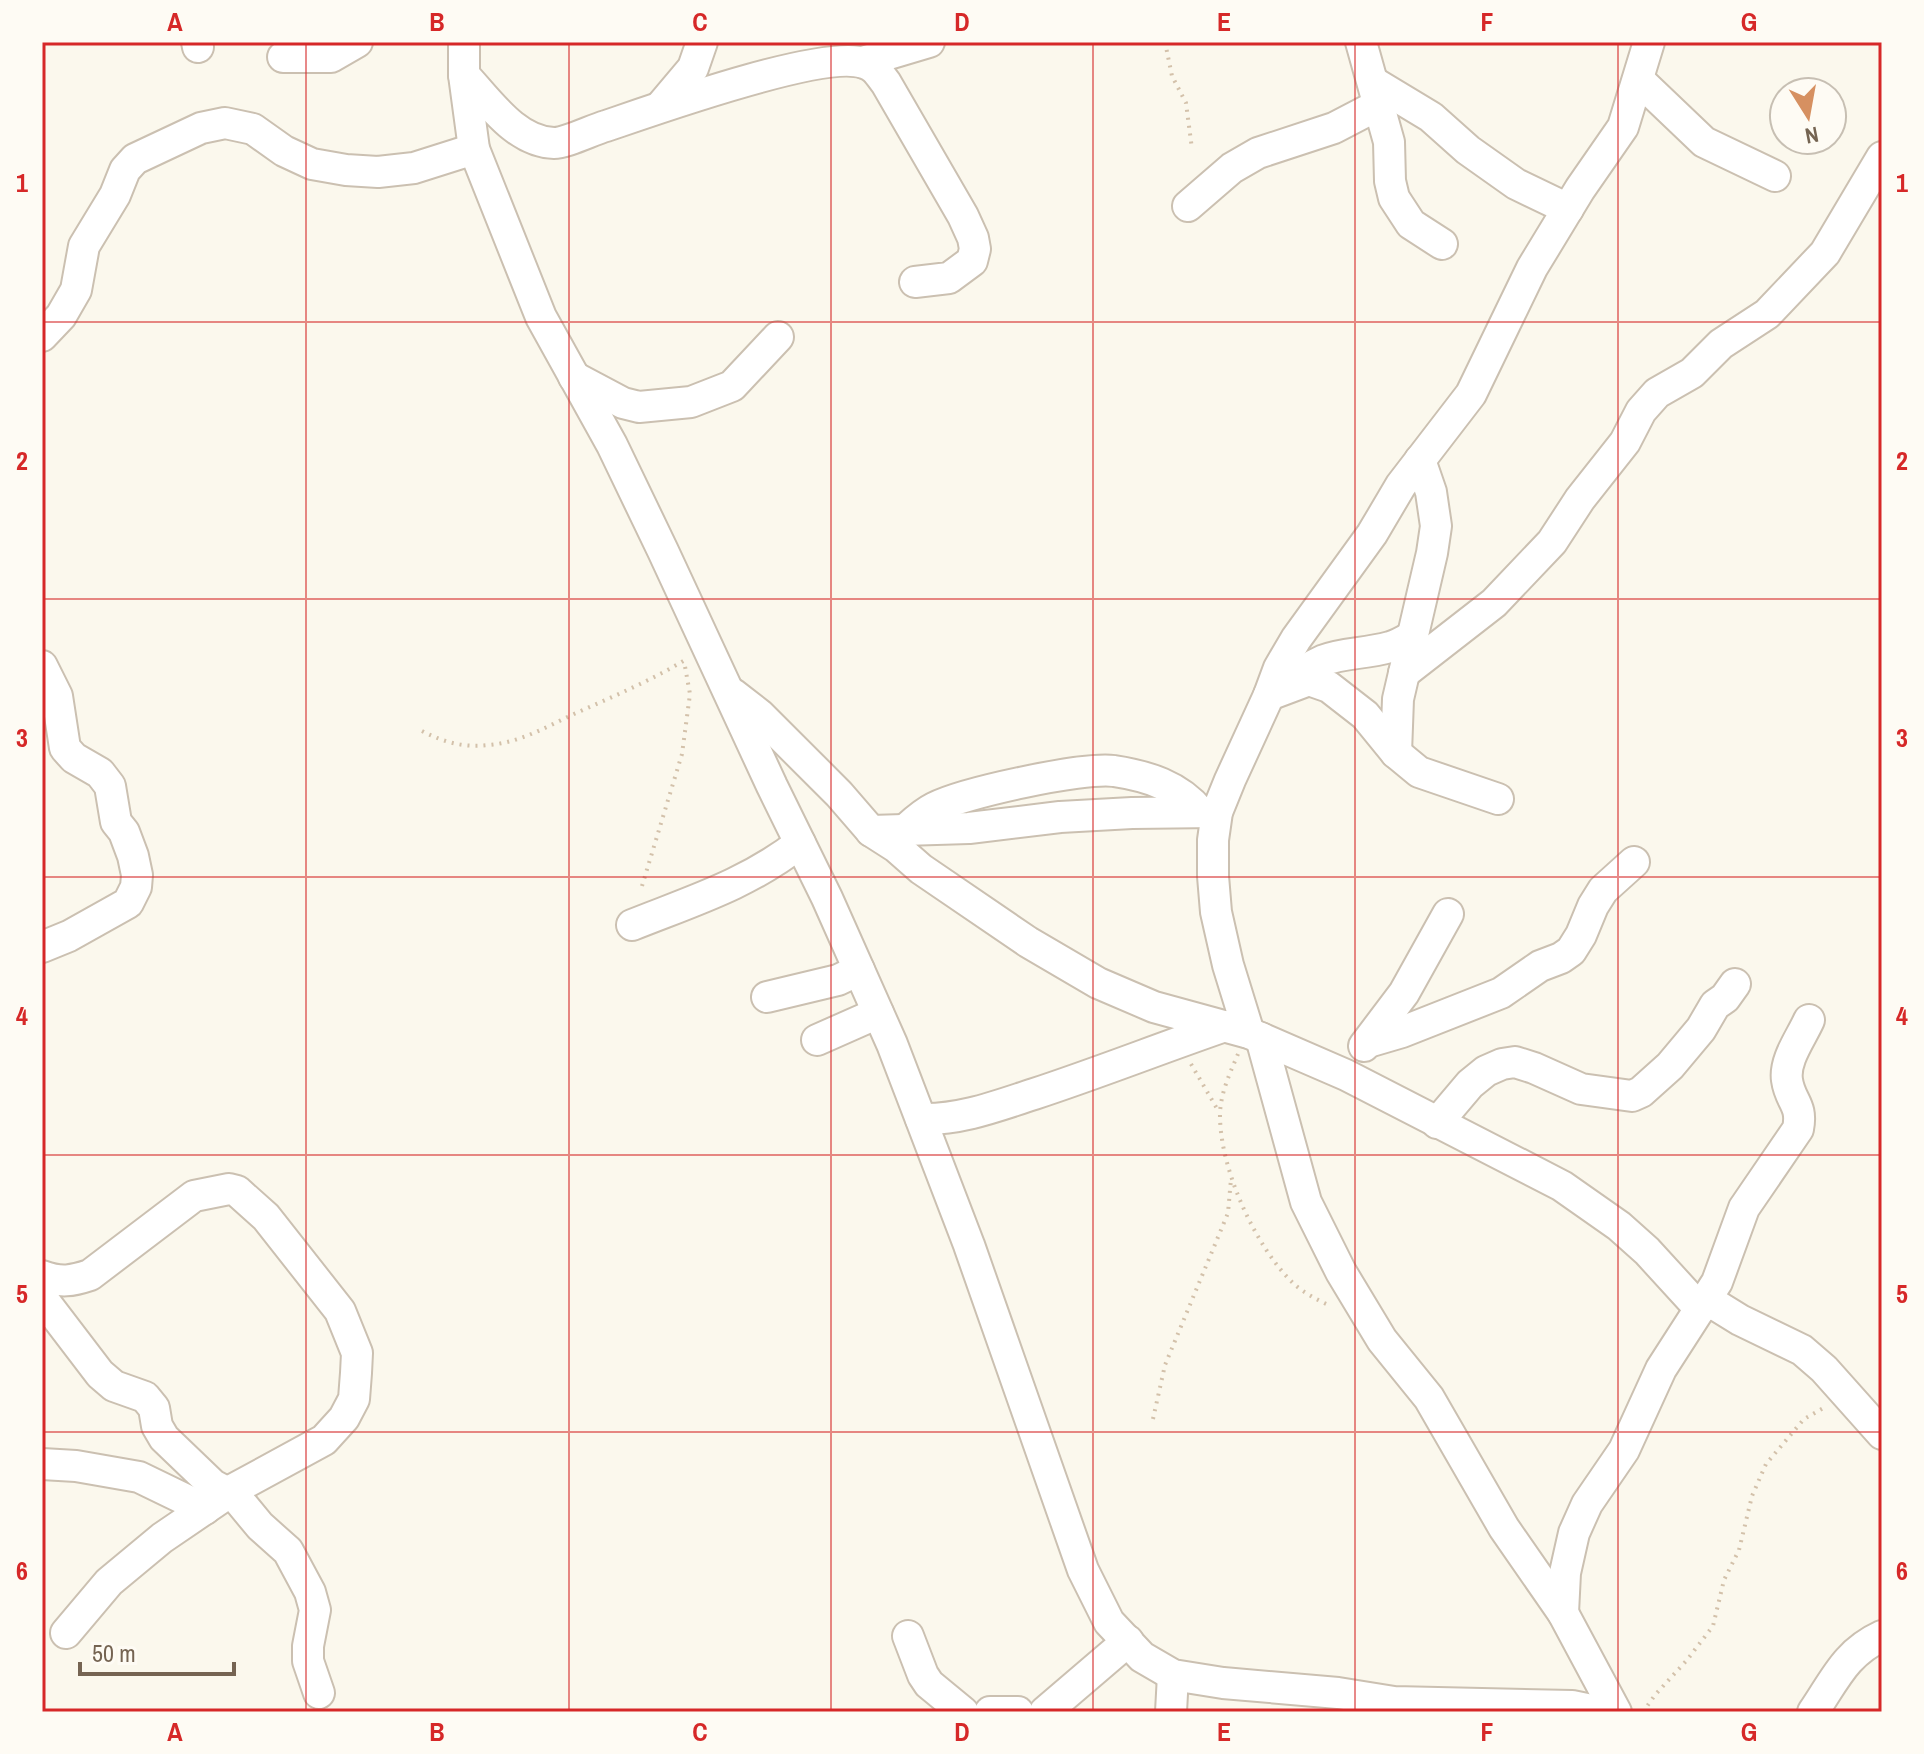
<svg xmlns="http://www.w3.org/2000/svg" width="1924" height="1754" font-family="'Archivo Narrow',sans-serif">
	<rect width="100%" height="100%" fill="#fbf8ed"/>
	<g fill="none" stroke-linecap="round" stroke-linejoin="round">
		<g stroke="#cbc0b1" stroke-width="34">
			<g id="minor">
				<path d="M197 42 198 47"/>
				<path d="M464 42V75L474 149 541 317 612 445 663 551 772 786 827 898 892 1044 969 1245 1083 1570 1109 1622 1142 1657 1173 1675 1223 1683 1338 1693 1394 1702 1572 1706 1601 1712"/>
				<path d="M1361 42 1389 142 1390 181 1394 198 1411 224 1442 244"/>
				<path d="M283 57H331L357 42"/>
				<path d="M862 62 929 42"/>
				<path d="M464 75C488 100 515 142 554 143 566 143 592 130 606 126 653 110 823 49 864 63 875 66 879 74 886 83L963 216 973 238 975 249 972 261 949 278 915 282"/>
				<path d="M1639 80 1704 142 1775 176"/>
				<path d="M1373 82 1431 117 1468 150 1516 184 1568 209"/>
				<path d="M661 106 693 68 702 42"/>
				<path d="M1188 206 1232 168 1258 153 1334 128 1380 104"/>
				<path d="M42 336 61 316 76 290 84 246 115 195 125 170 135 159 201 128 225 123 253 129 284 151 312 164 346 170 378 172 414 168 474 149"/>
				<path d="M574 377 623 403 639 407 691 402 732 386 778 337"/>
				<path d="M42 666 57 696 65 748 74 758 100 773 110 786 116 822 124 832 133 856 137 875 136 887 128 903 69 936 42 947"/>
				<path d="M1404 673 1494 603 1552 542 1580 499 1625 442 1641 411 1657 393 1692 373 1721 344 1767 314 1825 253 1882 157"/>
				<path d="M1293 685C1320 648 1351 658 1390 647 1398 645 1406 640 1413 636"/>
				<path d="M733 694 760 715 839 794 871 831 896 847 921 869 1028 942 1098 983 1154 1007 1249 1033 1346 1075 1562 1186 1619 1226 1647 1251 1700 1309"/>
				<path d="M1269 695 1309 680 1329 687 1365 715 1396 753 1419 772 1498 799"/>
				<path d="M1396 753 1398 699 1432 553 1436 526 1431 492 1420 460"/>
				<path d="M871 831 969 828 1060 817 1132 813 1217 812"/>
				<path d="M904 831C914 822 922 814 934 808 963 793 1082 767 1114 771 1147 776 1179 786 1200 812"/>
				<path d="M632 925C692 901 748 884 800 843"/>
				<path d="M767 997 838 980 859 970"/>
				<path d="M1249 1033 1228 965 1216 912 1213 876V840L1217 812 1230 780 1269 695 1279 668 1296 639 1372 534 1401 485 1471 394 1532 268 1580 189 1623 127 1649 42"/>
				<path d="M1261 1038 1306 1202 1341 1272 1382 1340 1429 1398 1504 1528 1563 1613 1616 1712"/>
				<path d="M817 1040 878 1013"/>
				<path d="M1368 1042 1402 1032 1501 993 1540 966 1561 958 1571 951 1581 935 1593 906 1603 890 1634 862"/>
				<path d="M1364 1046 1404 993 1448 914"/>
				<path d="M921 1119C961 1120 997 1106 1034 1094 1098 1073 1161 1048 1225 1026"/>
				<path d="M1437 1123 1470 1084 1486 1071 1502 1064 1515 1062 1534 1068 1581 1089 1632 1096 1641 1092 1670 1066 1701 1029 1715 1005 1725 998 1735 984"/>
				<path d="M42 1276C61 1283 72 1281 90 1275L194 1196 229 1189 237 1191 266 1217 340 1311 357 1353 356 1373 354 1399 344 1418 324 1440 234 1489 162 1538 109 1582 66 1633"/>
				<path d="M42 1298 100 1374 114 1386 145 1397 154 1408 157 1426 164 1438 213 1485 228 1493"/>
				<path d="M1706 1299 1740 1320 1802 1350 1824 1369 1882 1434"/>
				<path d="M42 1464 76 1466 139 1477 205 1509"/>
				<path d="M231 1491 260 1526 288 1551 310 1592 315 1610 308 1646V1661L319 1693"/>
				<path d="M1563 1613 1565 1573 1574 1533 1587 1504 1624 1450 1661 1369 1717 1282 1744 1208 1798 1129C1803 1104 1790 1102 1787 1080 1784 1060 1801 1038 1809 1020"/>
				<path d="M908 1636 923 1675 929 1684 963 1712"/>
				<path d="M990 1712H1018"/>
				<path d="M1045 1712 1128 1641"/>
				<path d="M1171 1712 1173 1675"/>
				<path d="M1813 1712C1835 1680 1845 1653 1882 1636"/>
			</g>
		</g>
		<g stroke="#d3c1aa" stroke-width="4" stroke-dasharray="2 6" stroke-linecap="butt">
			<path d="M1165 42 1172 76 1186 103 1192 149"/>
			<path d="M422 731C443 742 464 748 488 745 519 743 546 727 574 714 612 697 650 681 685 660"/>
			<path d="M642 886 682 754 690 694 684 661"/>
			<path d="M1238 1054C1230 1073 1221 1092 1220 1113 1219 1167 1255 1247 1294 1284 1304 1293 1319 1301 1331 1306"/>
			<path d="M1191 1064 1219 1112"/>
			<path d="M1153 1419 1165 1365 1228 1213 1231 1179"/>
			<path d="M1643 1712 1655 1695 1687 1660 1713 1626 1724 1580 1739 1550 1752 1496 1766 1464 1804 1419 1825 1407"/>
		</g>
		<use href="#minor" stroke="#fff" stroke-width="30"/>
	</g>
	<path fill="none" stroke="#d62828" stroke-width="2" stroke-opacity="0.55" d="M306 42V1712M569 42V1712M831 42V1712M1093 42V1712M1355 42V1712M1618 42V1712M42 322H1882M42 599H1882M42 877H1882M42 1155H1882M42 1432H1882"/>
	<rect width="1924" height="1754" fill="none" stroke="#fefbf4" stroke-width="88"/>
	<g transform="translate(1808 116) rotate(169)"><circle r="38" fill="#fefbf4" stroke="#c7bfb3" stroke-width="2"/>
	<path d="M0-6L14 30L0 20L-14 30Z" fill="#d69061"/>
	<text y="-12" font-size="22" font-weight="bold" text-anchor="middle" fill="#756452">N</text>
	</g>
	<path d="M80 1662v12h154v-12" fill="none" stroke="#756452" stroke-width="4"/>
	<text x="92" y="1662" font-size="24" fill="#756452" stroke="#fefbf4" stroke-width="6" paint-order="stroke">50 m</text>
	<rect x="44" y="44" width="1836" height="1666" fill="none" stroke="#d62828" stroke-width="3"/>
	<g font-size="26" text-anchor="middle" font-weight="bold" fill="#d62828">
		<text x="175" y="31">A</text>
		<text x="437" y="31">B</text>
		<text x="700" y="31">C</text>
		<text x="962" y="31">D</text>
		<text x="1224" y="31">E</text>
		<text x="1487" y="31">F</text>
		<text x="1749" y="31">G</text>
		<text x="22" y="192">1</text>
		<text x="1902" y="192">1</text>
		<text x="22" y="470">2</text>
		<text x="1902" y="470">2</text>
		<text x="22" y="747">3</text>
		<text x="1902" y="747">3</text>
		<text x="22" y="1025">4</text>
		<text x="1902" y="1025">4</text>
		<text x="22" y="1303">5</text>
		<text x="1902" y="1303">5</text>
		<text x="22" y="1580">6</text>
		<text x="1902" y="1580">6</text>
		<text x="175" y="1741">A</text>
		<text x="437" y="1741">B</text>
		<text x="700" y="1741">C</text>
		<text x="962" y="1741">D</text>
		<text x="1224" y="1741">E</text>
		<text x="1487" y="1741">F</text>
		<text x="1749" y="1741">G</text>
	</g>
</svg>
